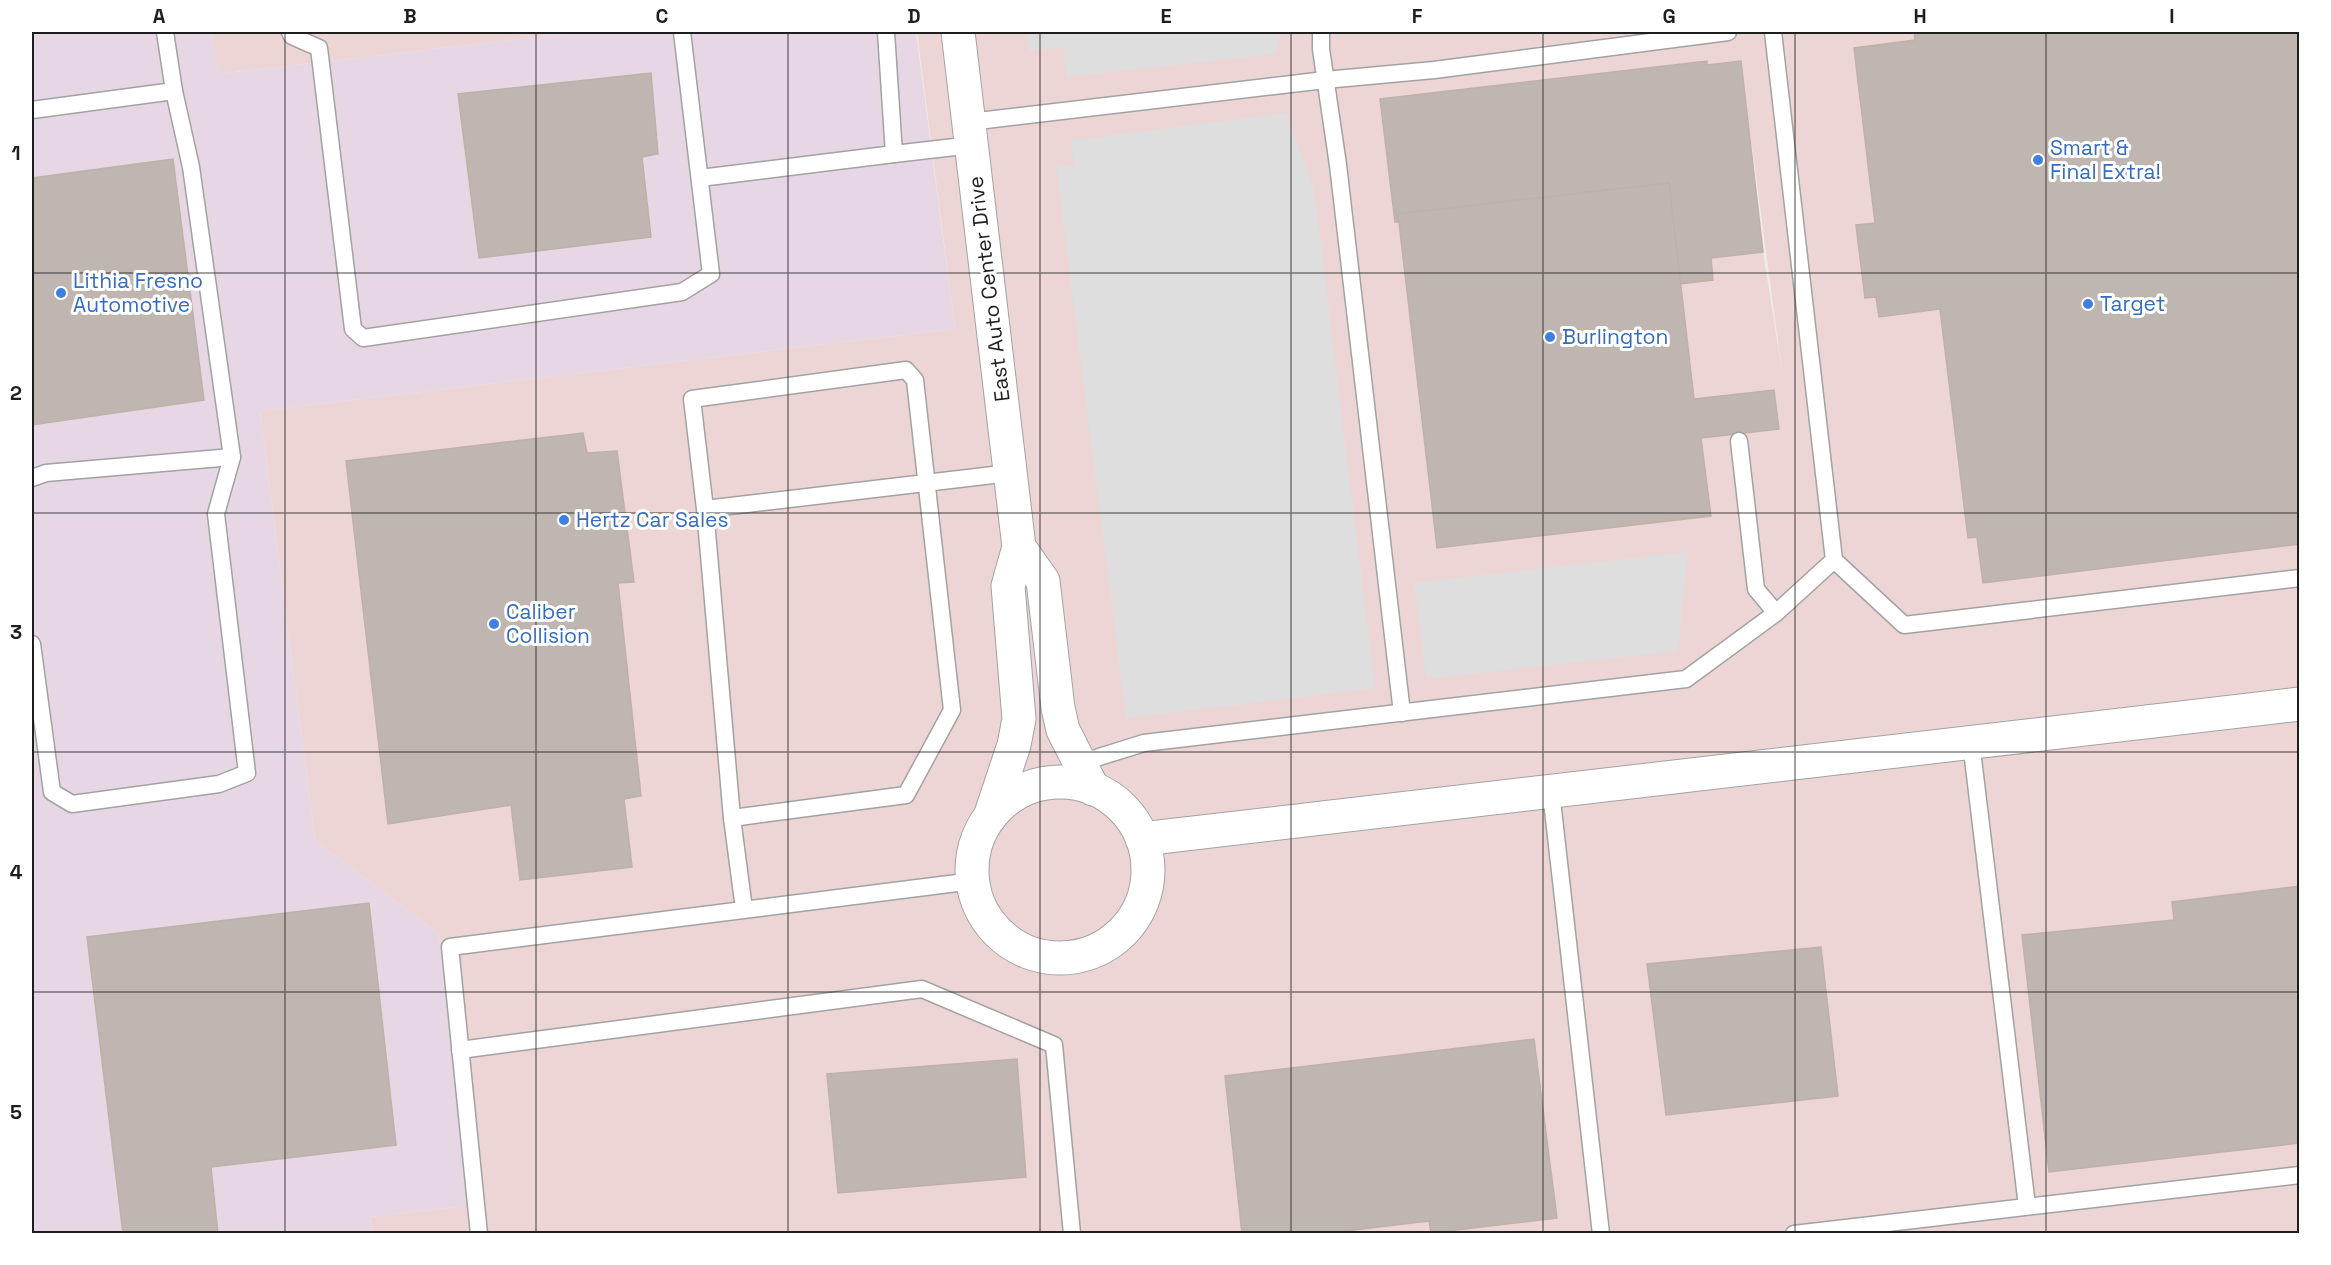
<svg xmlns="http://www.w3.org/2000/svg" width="2331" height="1265" font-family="'Space Grotesk',sans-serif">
	<rect width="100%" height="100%" fill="#eeebe5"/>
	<g fill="#eed5d5" fill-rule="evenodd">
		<path d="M212 32H579L217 74Z"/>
		<path d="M917 32H2299V1233H372L370 1217 473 1205 439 934 315 840 260 411 955 329ZM1743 79 1782 371 1763 252Z"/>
	</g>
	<path fill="#e7d7e5" d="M32 32H212L218 74 579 32H916L955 329 260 411 315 840 439 934 473 1205 370 1217 372 1233H33Z"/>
	<g fill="#dedede">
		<path d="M1027 32H1280L1276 54 1066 77 1063 47 1029 51Z"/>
		<path d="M1286 113 1314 189 1375 688 1126 718 1056 165H1075L1070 141Z"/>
		<path d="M1688 552 1678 651 1426 679 1414 583Z"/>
	</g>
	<g fill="#bfb6b1" stroke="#bfb1a8" stroke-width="1.5">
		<path d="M1914 32H2300V544L1983 583 1977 537 1968 538 1940 309 1879 317 1876 297 1865 298 1856 225 1875 223 1854 48 1915 40Z"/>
		<path d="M1707 61V65L1741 61 1763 252 1711 258 1713 280 1680 284 1669 183 1398 214 1399 222H1395L1380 99Z"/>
		<path d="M651 73 658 154 642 157 651 237 479 258 458 94Z"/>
		<path d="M173 159 204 400 32 425V178Z"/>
		<path d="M1669 183 1694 399 1774 390 1779 429 1701 438 1711 516 1437 548 1398 214Z"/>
		<path d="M583 433 587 453 617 451 634 582 618 583 641 796 624 799 632 867 520 880 511 805 388 824 346 461Z"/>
		<path d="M2300 886V1143L2049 1172 2022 935 2174 920 2172 902Z"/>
		<path d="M369 903 396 1145 211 1167 218 1234H123L87 937Z"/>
		<path d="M1821 947 1838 1096 1666 1115 1647 964Z"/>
		<path d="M1534 1039 1557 1218 1431 1233 1429 1221 1321 1234H1242L1225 1076Z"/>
		<path d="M1017 1059 1026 1177 838 1193 827 1074Z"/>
	</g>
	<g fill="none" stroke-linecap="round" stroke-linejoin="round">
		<g stroke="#a2a2a2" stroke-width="19">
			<g id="service">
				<path d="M290 32 292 36 319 48 353 329 363 338 682 292 711 274 682 32"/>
				<path d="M1321 32V49L1338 165 1402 713"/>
				<path d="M32 110 174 91 165 32"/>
				<path d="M969 122 1325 80 1434 70 1728 32"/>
				<path d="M894 154 972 145"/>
				<path d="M700 178 894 154 886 32"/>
				<path d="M1739 441 1756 589 1776 613"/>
				<path d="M32 478 46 473 232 457"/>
				<path d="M705 509 732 818 906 795 952 710 915 380 906 370 692 399 705 509 1010 473"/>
				<path d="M1834 560 1904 625 2300 578"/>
				<path d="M32 644 52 792 72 804 219 784 247 773 216 514 232 457 191 167 174 91"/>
				<path d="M1971 742 2027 1206"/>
				<path d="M1080 763 1144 743 1686 679 1776 613 1834 560 1773 32"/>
				<path d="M1551 792 1601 1234"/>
				<path d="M732 818 744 909"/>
				<path d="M460 1050 922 989 1054 1045 1072 1234"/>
				<path d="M479 1234 450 947 973 881"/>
				<path d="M1794 1234 2300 1175"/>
			</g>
		</g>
		<g stroke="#a2a2a2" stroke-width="35">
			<g id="minor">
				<path d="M958 32 1019 547 1008 586 1019 719 1014 745 990 817"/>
				<path d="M1019 547 1043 581 1058 708 1063 730 1093 789"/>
				<circle cx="1060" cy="870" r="88"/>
				<path d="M1142 839 2300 704"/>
			</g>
		</g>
		<use href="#service" stroke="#fff" stroke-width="16"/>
		<use href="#minor" stroke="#fff" stroke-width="33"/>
	</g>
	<path fill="none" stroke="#1e1e1e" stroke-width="1.5" stroke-opacity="0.55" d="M285 32V1234M536 32V1234M788 32V1234M1040 32V1234M1291 32V1234M1543 32V1234M1795 32V1234M2046 32V1234M32 273H2300M32 513H2300M32 752H2300M32 992H2300"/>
	<g fill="#3f7fe0" stroke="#fff" stroke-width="2">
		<circle cx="2038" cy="160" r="6"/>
		<circle cx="61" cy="293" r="6"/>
		<circle cx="2088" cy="304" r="6"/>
		<circle cx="1550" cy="337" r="6"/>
		<circle cx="564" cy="520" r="6"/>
		<circle cx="494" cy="624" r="6"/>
	</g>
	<g text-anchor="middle" stroke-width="6" stroke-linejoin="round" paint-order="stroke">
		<g font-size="21" fill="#366cbe" stroke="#fff" text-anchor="start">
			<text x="2050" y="155">Smart &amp;<tspan x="2050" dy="24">Final Extra!</tspan></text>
			<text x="73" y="288">Lithia Fresno<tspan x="73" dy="24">Automotive</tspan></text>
			<text x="2100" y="311">Target</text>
			<text x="1562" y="344">Burlington</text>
			<text x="576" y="527">Hertz Car Sales</text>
			<text x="506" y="619">Caliber<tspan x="506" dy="24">Collision</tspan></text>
		</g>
		<g font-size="21" fill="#1e1e1e" stroke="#fff">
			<text transform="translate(989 289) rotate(-97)" y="7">East Auto Center Drive</text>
		</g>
	</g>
	<rect width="2331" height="1265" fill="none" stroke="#ffffff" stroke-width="66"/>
	<rect x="33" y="33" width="2265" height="1199" fill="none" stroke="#1e1e1e" stroke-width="2"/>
	<g font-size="20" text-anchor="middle" font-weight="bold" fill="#1e1e1e">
		<text x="159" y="23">A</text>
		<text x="410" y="23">B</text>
		<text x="662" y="23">C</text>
		<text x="914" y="23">D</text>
		<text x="1166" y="23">E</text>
		<text x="1417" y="23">F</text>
		<text x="1669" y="23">G</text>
		<text x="1920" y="23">H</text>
		<text x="2172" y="23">I</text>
		<text x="16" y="160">1</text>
		<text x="16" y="400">2</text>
		<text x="16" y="639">3</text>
		<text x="16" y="879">4</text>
		<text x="16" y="1119">5</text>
	</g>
</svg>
